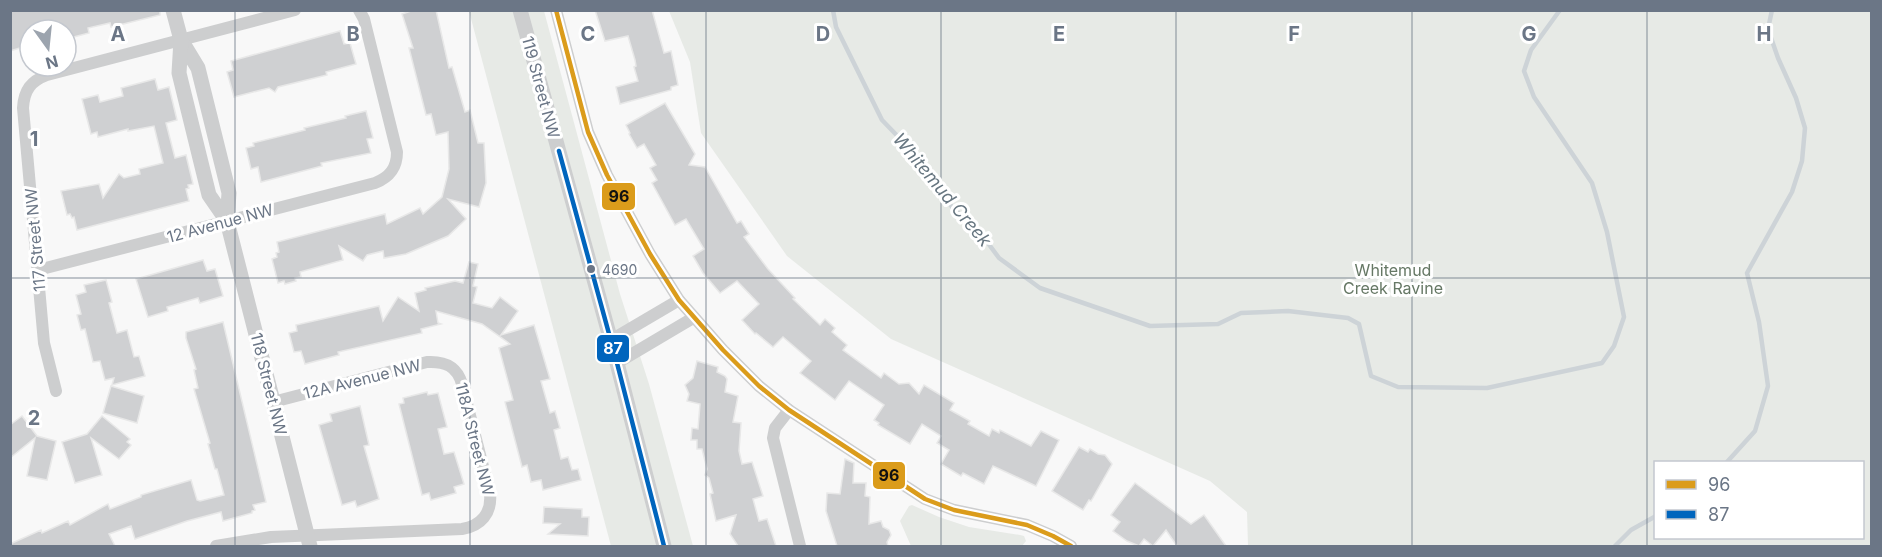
<svg xmlns="http://www.w3.org/2000/svg" width="1882" height="557" font-family="Inter,sans-serif">
	<rect width="100%" height="100%" fill="#f8f8f8"/>
	<g fill="#e7eae6" fill-rule="evenodd">
		<path d="M469 11H544L620 294 649 384 693 546H611Z"/>
		<path d="M669 11H1871V546H1248L1247 512 1210 481 891 339 787 256 701 133 690 62ZM1656 462H1862V538H1656Z"/>
		<path d="M912 505 939 517 969 527 1020 535 1024 536 1026 541 1022 546H911L900 521 909 506Z"/>
	</g>
	<g fill="none" stroke-linecap="round" stroke-linejoin="round">
		<g stroke="#cdd3d7" stroke-width="4.5">
			<path d="M833 10 836 27 882 120 910 149 952 207 982 235 999 258 1040 288 1150 326 1218 324 1241 313 1288 311 1348 318 1359 324 1371 376 1398 387 1487 388 1602 363 1614 346 1624 317 1607 232 1592 183 1534 97 1524 71 1531 50 1560 10"/>
			<path d="M1727 462 1755 431 1768 386 1759 322 1747 273 1792 192 1802 161 1805 128 1796 98 1778 58 1768 29 1772 10"/>
			<path d="M1615 546 1631 530 1656 516"/>
		</g>
	</g>
	<g fill="#cfd0d2" stroke="#e8e8e8" stroke-width="1.5">
		<path d="M10 10H160V15L111 27 110 23 88 28 89 33 66 39V30H30V45L10 51Z"/>
		<path d="M414 10H436L449 68 452 67 465 112 470 110 478 143H484L486 183 479 207 448 199 466 219 448 236 406 254 384 258 383 251 367 255 363 261 339 246 343 260 300 272 301 277 295 278 296 281 285 284 284 281 278 283 272 259 277 257 276 253 279 252 277 242 385 214 387 224 420 208 423 214 442 197 449 169 448 132 436 135 431 114 426 115 409 48H413L402 14Z"/>
		<path d="M595 10H652L664 53 671 51 678 85 671 87V90L620 104 616 87 638 81 634 67 636 66 635 60 628 36 605 41Z"/>
		<path d="M340 31 344 44 350 43 356 64 326 72 327 75 278 87 275 92 269 88 234 97 227 72 233 70 231 61Z"/>
		<path d="M155 79 158 90 169 87 177 120 166 123 175 158 186 155 193 184 188 185 189 188 186 189 189 201 77 230 74 217 72 218 70 214 67 215 61 191 99 184 103 198 119 174 124 178 140 174 139 169 163 163 154 126 128 131V129L98 137 97 132 91 134 82 99 98 95 100 102 123 96 121 88Z"/>
		<path d="M665 103 695 154 689 165 705 167 737 223 741 221 749 234 744 237 768 269 795 298 793 299 820 325 825 319 835 328 832 332 847 345 843 350 881 378 884 373 899 384 909 383 919 394 924 385 954 403 950 410 970 421 968 424 989 436 992 429 999 433 1000 430 1031 446 1041 431 1059 440 1036 486 993 466 984 484 963 473 961 476 941 464 949 450 937 443 941 436 922 424 910 444 878 425 879 423 874 420 884 405 849 381 835 400 800 373 811 361 783 337 773 347 756 333 755 334 742 320 759 304 737 281 720 293 703 273 693 256 704 249 686 219 675 225 652 183 657 180 650 168 656 165 644 144 637 148 629 134 630 133 626 125Z"/>
		<path d="M366 111 373 138 367 139 371 153 321 163 322 166 261 182 258 167 251 169 246 148 254 146 253 143 305 130 304 128 346 118 345 116Z"/>
		<path d="M203 260 207 271 215 269 223 296 200 303 198 298 167 307 168 311 148 317 136 279Z"/>
		<path d="M469 262 478 264 473 286 477 287 473 303 492 308 500 297 518 311 501 335 534 325 550 379 541 381 550 413 555 411 560 428 554 430 561 459 568 457 572 470 578 469 581 480 543 490 541 480 531 482 527 465 522 467 505 402 513 400 499 348 510 344 482 324 436 311 438 323 441 324 421 329 422 333 338 352 339 355 305 364 301 351 294 352 289 333 297 331 296 325 379 306 383 321 398 297 419 311 415 293 426 290 425 288 455 281 463 283Z"/>
		<path d="M106 280 112 302 109 303 117 333 127 330 134 357 139 356 145 376 112 385 114 378 105 380 100 361 93 362 85 329 81 330 77 315 81 314 76 295 86 292 84 285Z"/>
		<path d="M223 322 266 502 253 505 255 510 252 511V513L223 521 221 512 187 521 135 539 131 526 109 534 115 546H10V544L41 530 42 533 68 521 70 525 108 504 110 509 141 497V495L191 480 197 500 200 501 224 495 217 469H215L208 444 210 443 194 389 198 388 194 370 196 369 186 338V332Z"/>
		<path d="M697 361 718 367 717 372 725 376 727 379 725 392 738 396 733 422 741 423 739 451 742 464 752 462 763 496 753 499 759 521 767 519 776 546H738L730 534 736 515 716 521 710 494 713 493 709 478 705 475 707 469 702 449H697V440H691L692 428 698 429 700 404 687 401 689 394 685 385 693 378Z"/>
		<path d="M111 386 144 396 137 423 103 413Z"/>
		<path d="M427 392 428 395 438 393 447 427 438 429 444 454 454 452 464 484 454 487 456 493 431 500 429 493 422 495 399 404 404 403 403 398Z"/>
		<path d="M360 406 369 445 364 446 379 499 357 507 355 501 342 505 319 425 332 421 330 414Z"/>
		<path d="M22 416 37 436 56 441 47 480 27 476 35 438 10 458V425Z"/>
		<path d="M102 416 130 439 127 442 131 445 119 459 91 438 102 475 75 483 62 442 87 434Z"/>
		<path d="M1079 447 1088 452 1090 449 1098 454 1105 455 1112 464 1091 501 1089 500 1083 510 1052 491Z"/>
		<path d="M845 459 854 463 853 483H866L865 496 870 497 869 524 881 521 883 527 889 530 891 535 887 542 888 546H837L826 511 827 493 840 494Z"/>
		<path d="M1135 483 1191 524 1204 515 1226 546H1177L1166 530 1153 546 1144 539 1139 546 1127 541 1113 531 1120 522 1111 515Z"/>
		<path d="M544 507 582 509V517H589L588 536 548 534 560 524 543 523Z"/>
	</g>
	<g fill="none" stroke-linecap="round" stroke-linejoin="round">
		<g stroke="#cdcecf" stroke-width="12">
			<path d="M556 10 588 132 607 175 650 254 679 300 723 350 759 386 789 410 925 499 954 510 1027 525 1053 536 1071 546"/>
			<path d="M38 270 375 183C390 177 397 168 397 152L364 19 359 10"/>
			<path d="M611 340 679 300"/>
			<path d="M617 363 693 318"/>
			<path d="M56 391 44 343 23 108C24 90 31 81 47 75L295 10"/>
			<path d="M789 410 775 428 773 438 800 546"/>
			<path d="M216 546 271 537 462 529C481 526 492 513 490 494L462 384C457 366 445 361 427 362L273 402"/>
		</g>
		<g stroke="#cdcecf" stroke-width="15">
			<path d="M173 10 181 40 198 68 229 193 227 221 310 546"/>
			<path d="M520 10 617 363 664 546"/>
			<path d="M181 40 179 73 209 195 227 221"/>
		</g>
		<g stroke="#fff" stroke-width="9">
			<path id="bus-1" d="M556 10 588 132 607 175 650 254 679 300 723 350 759 386 789 410 925 499 954 510 1027 525 1053 536 1071 546"/>
		</g>
		<g stroke="#fff" stroke-width="9">
			<path id="bus-2" d="M559 151 617 363 664 546"/>
		</g>
		<use href="#bus-1" stroke="#db9c1b" stroke-width="4.5"/>
		<use href="#bus-2" stroke="#0065bd" stroke-width="4.5"/>
	</g>
	<path fill="none" stroke="#6b7686" stroke-width="1.5" stroke-opacity="0.55" d="M235 10V546M470 10V546M706 10V546M941 10V546M1176 10V546M1412 10V546M1647 10V546M10 278H1872"/>
	<circle fill="#6b7686" stroke="#fff" stroke-width="2" cx="591" cy="269" r="5"/>
	<g text-anchor="middle" stroke-width="6" stroke-linejoin="round" paint-order="stroke">
		<g font-size="14" fill="#6b7686" stroke="#fff" text-anchor="start">
			<text x="602" y="275">4690</text>
		</g>
		<g font-size="16" fill="#6b7686" stroke="#fff">
			<text transform="translate(541 87) rotate(75)" y="6">119 Street NW</text>
			<text transform="translate(220 223) rotate(-15)" y="6">12 Avenue NW</text>
			<text transform="translate(35 240) rotate(-95)" y="6">117 Street NW</text>
			<text transform="translate(362 379) rotate(-14)" y="6">12A Avenue NW</text>
			<text transform="translate(269 384) rotate(76)" y="6">118 Street NW</text>
			<text transform="translate(475 439) rotate(76)" y="6">118A Street NW</text>
		</g>
		<g font-size="16" fill="#667865" stroke="#fff">
			<text x="1393" y="276">Whitemud<tspan x="1393" dy="18">Creek Ravine</tspan></text>
		</g>
		<g font-size="18" font-style="italic" fill="#677680" stroke="#fff">
			<text transform="translate(942 190) rotate(50)" y="6">Whitemud Creek</text>
		</g>
	</g>
	<g font-size="20" text-anchor="middle" font-weight="bold" fill="#6b7686" stroke="#fff" stroke-width="6" stroke-linejoin="round" paint-order="stroke">
		<text x="118" y="41">A</text>
		<text x="353" y="41">B</text>
		<text x="588" y="41">C</text>
		<text x="823" y="41">D</text>
		<text x="1059" y="41">E</text>
		<text x="1294" y="41">F</text>
		<text x="1529" y="41">G</text>
		<text x="1764" y="41">H</text>
		<text x="34" y="146">1</text>
		<text x="34" y="425">2</text>
	</g>
	<g stroke="#fff" stroke-width="2">
		<rect x="601" y="182" width="35" height="29" rx="6" fill="#db9c1b"/>
		<rect x="596" y="334" width="34" height="29" rx="6" fill="#0065bd"/>
		<rect x="872" y="461" width="34" height="29" rx="6" fill="#db9c1b"/>
	</g>
	<g font-size="16" text-anchor="middle" font-weight="bold" fill="#fff">
		<text x="613" y="354">87</text>
	</g>
	<g font-size="16" text-anchor="middle" font-weight="bold" fill="#111">
		<text x="619" y="202">96</text>
		<text x="889" y="481">96</text>
	</g>
	<rect width="1882" height="557" fill="none" stroke="#6b7686" stroke-width="24"/>
	<rect x="1654" y="461" width="210" height="78" fill="#ffffff" stroke="#c4c8cf" stroke-width="1.5"/>
	<rect x="1666" y="480" width="30" height="9" fill="#db9c1b" stroke="#c4c8cf" stroke-width="1.5"/>
	<text x="1708" y="491" font-size="18" fill="#6b7686">96</text>
	<rect x="1666" y="510" width="30" height="9" fill="#0065bd" stroke="#c4c8cf" stroke-width="1.5"/>
	<text x="1708" y="521" font-size="18" fill="#6b7686">87</text>
	<g transform="translate(48 48) rotate(165)"><circle r="28" fill="#ffffff" stroke="#c4c8cf" stroke-width="1.5"/>
	<path d="M0-4.5L10 22L0 15L-10 22Z" fill="#9ca4ae"/>
	<text y="-9" font-size="16" font-weight="bold" text-anchor="middle" fill="#6b7686">N</text>
	</g>
</svg>
